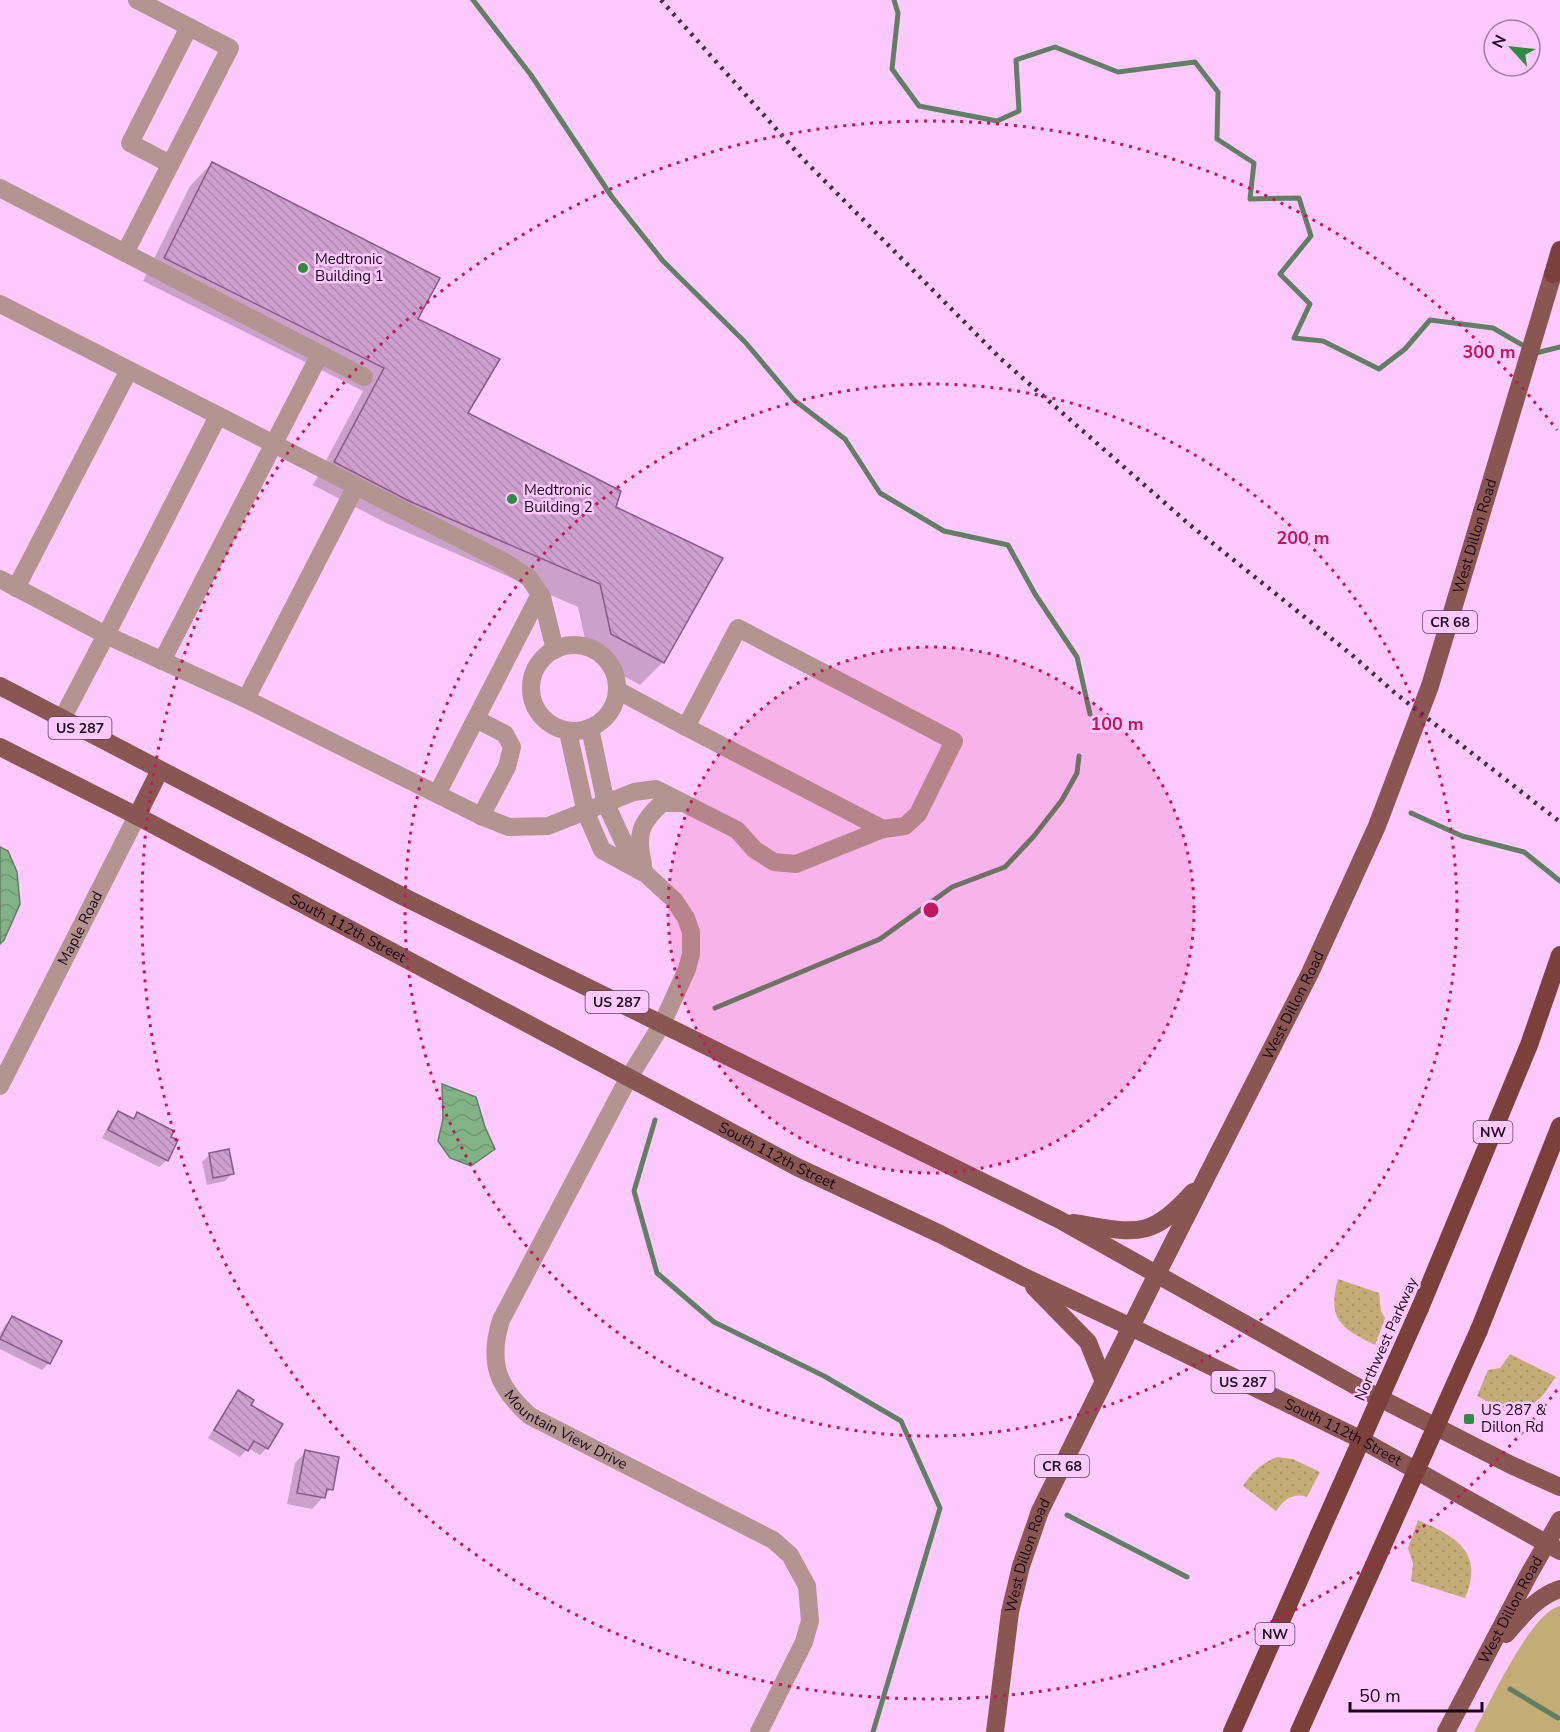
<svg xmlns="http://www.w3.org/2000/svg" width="1560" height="1732" font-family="'Nunito Sans',sans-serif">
	<defs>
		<pattern id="grass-dots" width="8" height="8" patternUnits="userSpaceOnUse" patternTransform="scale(1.5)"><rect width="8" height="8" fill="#c3ac76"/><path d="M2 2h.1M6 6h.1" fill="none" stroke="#a79266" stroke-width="1.8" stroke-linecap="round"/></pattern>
		<pattern id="water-waves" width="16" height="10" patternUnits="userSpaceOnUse" patternTransform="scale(1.5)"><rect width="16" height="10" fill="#82b386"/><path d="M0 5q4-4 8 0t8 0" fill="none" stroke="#709873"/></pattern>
		<pattern id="building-back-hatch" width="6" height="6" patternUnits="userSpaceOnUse" patternTransform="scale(1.5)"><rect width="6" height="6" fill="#cea0ce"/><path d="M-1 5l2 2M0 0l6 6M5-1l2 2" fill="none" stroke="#b088b0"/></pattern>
	</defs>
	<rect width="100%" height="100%" fill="#fec9fe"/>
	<g fill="url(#grass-dots)">
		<path d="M1338 1279 1379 1293 1381 1311 1385 1318 1375 1345C1341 1328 1327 1320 1338 1279Z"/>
		<path d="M1510 1354 1556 1377C1551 1383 1547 1391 1542 1396 1521 1418 1500 1408 1477 1396L1488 1370 1500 1368Z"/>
		<path d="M1277 1457 1293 1459 1320 1472 1307 1497C1292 1492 1284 1500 1276 1511L1243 1486C1252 1472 1262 1463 1277 1457Z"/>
		<path d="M1418 1520C1455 1536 1485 1552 1465 1598L1411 1581 1413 1564 1408 1548Z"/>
	</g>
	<path fill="#c3ac76" d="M1560 1606V1732H1474C1489 1704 1531 1612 1560 1606Z"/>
	<g fill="url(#water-waves)" stroke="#627f65" stroke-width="1.5">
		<path d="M0 847 8 851 17 872 20 904 4 940 0 944Z"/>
		<path d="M442 1084 476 1097 485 1127 495 1149 471 1166 450 1158 438 1141 443 1119Z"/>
	</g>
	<g fill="#0003">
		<path d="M212 163 416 320 466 414 614 508 663 662 640 685 589 657 578 607 386 523 313 485 363 391 143 281 190 186Z"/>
		<path d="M118 1113 132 1120 138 1114 167 1160 159 1167 102 1138 111 1120Z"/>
		<path d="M209 1155 232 1174 225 1181 207 1185 202 1162Z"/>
		<path d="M12 1318 49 1363 42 1370 0 1349V1334L5 1325Z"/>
		<path d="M239 1392 249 1405 267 1448 260 1455 248 1448 240 1457 208 1438 232 1399Z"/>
		<path d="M306 1452 331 1489 312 1509 287 1504 295 1463Z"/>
	</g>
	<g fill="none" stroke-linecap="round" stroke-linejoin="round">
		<g stroke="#627f65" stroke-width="5">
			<path d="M473 0 531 75 612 197 663 261 745 342 794 400 845 439 880 493 944 531 1008 545 1035 594 1077 657 1090 714"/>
			<path d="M894 0 898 13 892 69 919 106 997 121 1019 111 1016 60 1055 47 1118 72 1195 62 1218 92 1217 139 1254 163 1250 199 1299 198 1311 236 1280 274 1310 304 1294 338 1323 341 1379 369 1405 349 1430 320 1493 328 1536 353 1560 347"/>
			<path d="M1411 813 1462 836 1524 852 1560 881"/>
			<path d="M715 1008 880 939 952 887 1005 867 1034 836 1062 800 1077 773 1079 756"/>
			<path d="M655 1120 634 1191 657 1273 714 1322 824 1376 901 1421 940 1508 873 1732"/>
			<path d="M1067 1515 1187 1577"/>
			<path d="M1510 1689 1558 1718"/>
		</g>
	</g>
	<g fill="url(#building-back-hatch)" stroke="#885989" stroke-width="1.5">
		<path d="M212 162 440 278 418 319 500 359 468 413 621 491 616 507 723 558 664 663 611 634 600 584 409 501 334 462 384 368 164 258Z"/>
		<path d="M118 1111 134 1119 137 1112 174 1131 171 1137 178 1140 168 1161 108 1130Z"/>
		<path d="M229 1149 234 1174 213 1178 209 1153Z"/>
		<path d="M12 1316 62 1341 50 1364 0 1339Z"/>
		<path d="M238 1390 254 1400 251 1405 283 1424 268 1449 254 1441 248 1451 214 1430Z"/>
		<path d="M305 1450 339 1457 333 1490 327 1489 325 1498 297 1493Z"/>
	</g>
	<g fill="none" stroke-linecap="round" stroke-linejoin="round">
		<g stroke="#b39490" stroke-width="18">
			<path d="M170 164 130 143 189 27"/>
			<path d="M0 188 320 354 162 661"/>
			<path d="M125 253 230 48 137 0"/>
			<path d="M0 304 503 561 529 578 542 597 555 650"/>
			<path d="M320 354 364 377"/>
			<path d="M0 579 106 635 218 416"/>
			<path d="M16 588 129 370"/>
			<path d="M738 628 954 741 918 814 905 826 883 829 686 727Z"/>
			<circle cx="574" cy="688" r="43"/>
			<path d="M617 690 686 727"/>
			<path d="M246 699 356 486"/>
			<path d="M62 719 106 635 246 699 481 816 509 827 548 826 634 792 656 789 737 830 755 850 774 862 796 864 883 829"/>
			<path d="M476 719 505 734 512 747 507 767 481 816"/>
			<path id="s1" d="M590 728 606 804 624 843 646 874 674 900 686 918 691 932V954L687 969 662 1024 628 1079 501 1320C488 1362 497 1387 530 1416L773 1540 790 1555 807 1586 810 1621 804 1642 759 1732"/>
			<path d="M568 732 586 813 602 850 642 872"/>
			<path d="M437 794 540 594"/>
			<path d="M643 864C636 834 640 823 662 803H682"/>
			<path id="s2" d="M0 1086 137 816"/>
		</g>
		<g stroke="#8a5651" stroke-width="18">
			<path d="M0 686 406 898 1060 1220 1354 1385 1511 1465 1560 1487"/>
			<path id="s3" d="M0 747 137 816 797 1167 940 1234 1022 1276 1131 1327 1360 1439 1560 1551"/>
			<path d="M137 816 160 770"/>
			<path d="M1073 1223C1134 1232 1149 1242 1193 1192"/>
			<path d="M1034 1287 1088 1342 1104 1382"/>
			<path d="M1506 1634C1522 1616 1536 1597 1560 1589"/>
			<path id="s4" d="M995 1732 1010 1612 1021 1566 1040 1511 1157 1274 1310 973 1377 826 1430 686 1553 274 1560 260"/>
			<path id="s5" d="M1446 1732 1529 1574 1560 1520"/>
		</g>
		<g stroke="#7b403a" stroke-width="18">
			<path d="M1553 274 1560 250"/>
			<path d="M1420 1308 1529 1045 1560 955"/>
			<path d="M1479 1330 1560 1126"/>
			<path d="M1232 1732 1319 1535"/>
			<path d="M1299 1732 1374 1565"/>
		</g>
		<path stroke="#442c44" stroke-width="4.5" stroke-dasharray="3 6" stroke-linecap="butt" d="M661 0 803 159 1001 359 1190 525 1352 655 1395 693 1560 822"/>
		<g stroke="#7b403a" stroke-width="18">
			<path d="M1319 1535 1420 1308"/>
			<path d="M1374 1565 1479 1330"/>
		</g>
	</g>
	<circle cx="931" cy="910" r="263" fill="#c2185b" fill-opacity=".12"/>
	<g fill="none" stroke="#c2185b" stroke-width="3" stroke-dasharray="3 6">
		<circle cx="931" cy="910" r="263"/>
		<circle cx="931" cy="910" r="526"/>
		<path d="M1557 1390A789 789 0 1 1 1557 430"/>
	</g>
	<g fill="#2e8c3f" stroke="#fec9fe" stroke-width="2">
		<circle cx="303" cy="268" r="6"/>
		<circle cx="512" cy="499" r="6"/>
		<rect x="1463" y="1413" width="12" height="12" rx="3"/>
	</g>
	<g text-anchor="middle" stroke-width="5" stroke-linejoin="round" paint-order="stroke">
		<g fill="#fec9fe" stroke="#5e415e" stroke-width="1.5">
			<rect x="1423" y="611" width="54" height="22" rx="4.5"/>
			<rect x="48.5" y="717" width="63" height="22" rx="4.5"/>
			<rect x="585.5" y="991" width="63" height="22" rx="4.5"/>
			<rect x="1473.5" y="1121" width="39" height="22" rx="4.5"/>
			<rect x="1211.5" y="1371" width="63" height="22" rx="4.5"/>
			<rect x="1035" y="1455" width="54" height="22" rx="4.5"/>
			<rect x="1255.5" y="1623" width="39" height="22" rx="4.5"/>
		</g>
		<g font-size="14" font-weight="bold" fill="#190719">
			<text x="1450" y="627">CR 68</text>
			<text x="80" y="733">US 287</text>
			<text x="617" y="1007">US 287</text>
			<text x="1493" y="1137">NW</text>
			<text x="1243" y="1387">US 287</text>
			<text x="1062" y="1471">CR 68</text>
			<text x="1275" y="1639">NW</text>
		</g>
		<g font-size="15" fill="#190719" stroke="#fec9fe" text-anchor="start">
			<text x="315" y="264">Medtronic<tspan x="315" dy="17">Building 1</tspan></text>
			<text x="524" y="495">Medtronic<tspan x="524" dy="17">Building 2</tspan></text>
			<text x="1481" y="1415">US 287 &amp;<tspan x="1481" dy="17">Dillon Rd</tspan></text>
		</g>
		<g font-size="15" fill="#190719" stroke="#fec9fe">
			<text dy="5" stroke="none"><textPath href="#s4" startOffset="1296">West Dillon Road</textPath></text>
			<text dy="5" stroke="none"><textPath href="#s2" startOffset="177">Maple Road</textPath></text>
			<text dy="5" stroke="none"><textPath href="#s3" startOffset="392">South 112th Street</textPath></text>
			<text dy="5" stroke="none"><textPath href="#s4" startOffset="792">West Dillon Road</textPath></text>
			<text dy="5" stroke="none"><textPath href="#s3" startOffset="878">South 112th Street</textPath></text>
			<text transform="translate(1386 1339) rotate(-66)" y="5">Northwest Parkway</text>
			<text dy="5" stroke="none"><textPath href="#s1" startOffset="814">Mountain View Drive</textPath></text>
			<text dy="5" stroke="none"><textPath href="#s3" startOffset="1508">South 112th Street</textPath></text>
			<text dy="5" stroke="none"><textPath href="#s4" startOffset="180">West Dillon Road</textPath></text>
			<text dy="5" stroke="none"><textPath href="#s5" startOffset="138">West Dillon Road</textPath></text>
		</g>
	</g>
	<circle cx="931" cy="910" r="9" fill="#c2185b" stroke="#fec9fe" stroke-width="3"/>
	<g font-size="18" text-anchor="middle" font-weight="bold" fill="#c2185b" stroke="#fec9fe" stroke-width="5" stroke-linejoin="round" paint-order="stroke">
		<text x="1489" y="358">300 m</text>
		<text x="1303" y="544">200 m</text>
		<text x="1117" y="730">100 m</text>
	</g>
	<g transform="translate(1512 48) rotate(297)"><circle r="28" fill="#fec9fe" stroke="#a27ba2" stroke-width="1.5"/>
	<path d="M0-4.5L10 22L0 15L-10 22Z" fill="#2e8c3f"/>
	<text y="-9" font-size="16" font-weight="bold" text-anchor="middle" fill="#190719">N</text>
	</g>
	<path d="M1350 1702v9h132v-9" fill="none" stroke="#190719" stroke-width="3"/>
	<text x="1359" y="1702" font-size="18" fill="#190719" stroke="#fec9fe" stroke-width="4.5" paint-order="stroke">50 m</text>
</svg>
